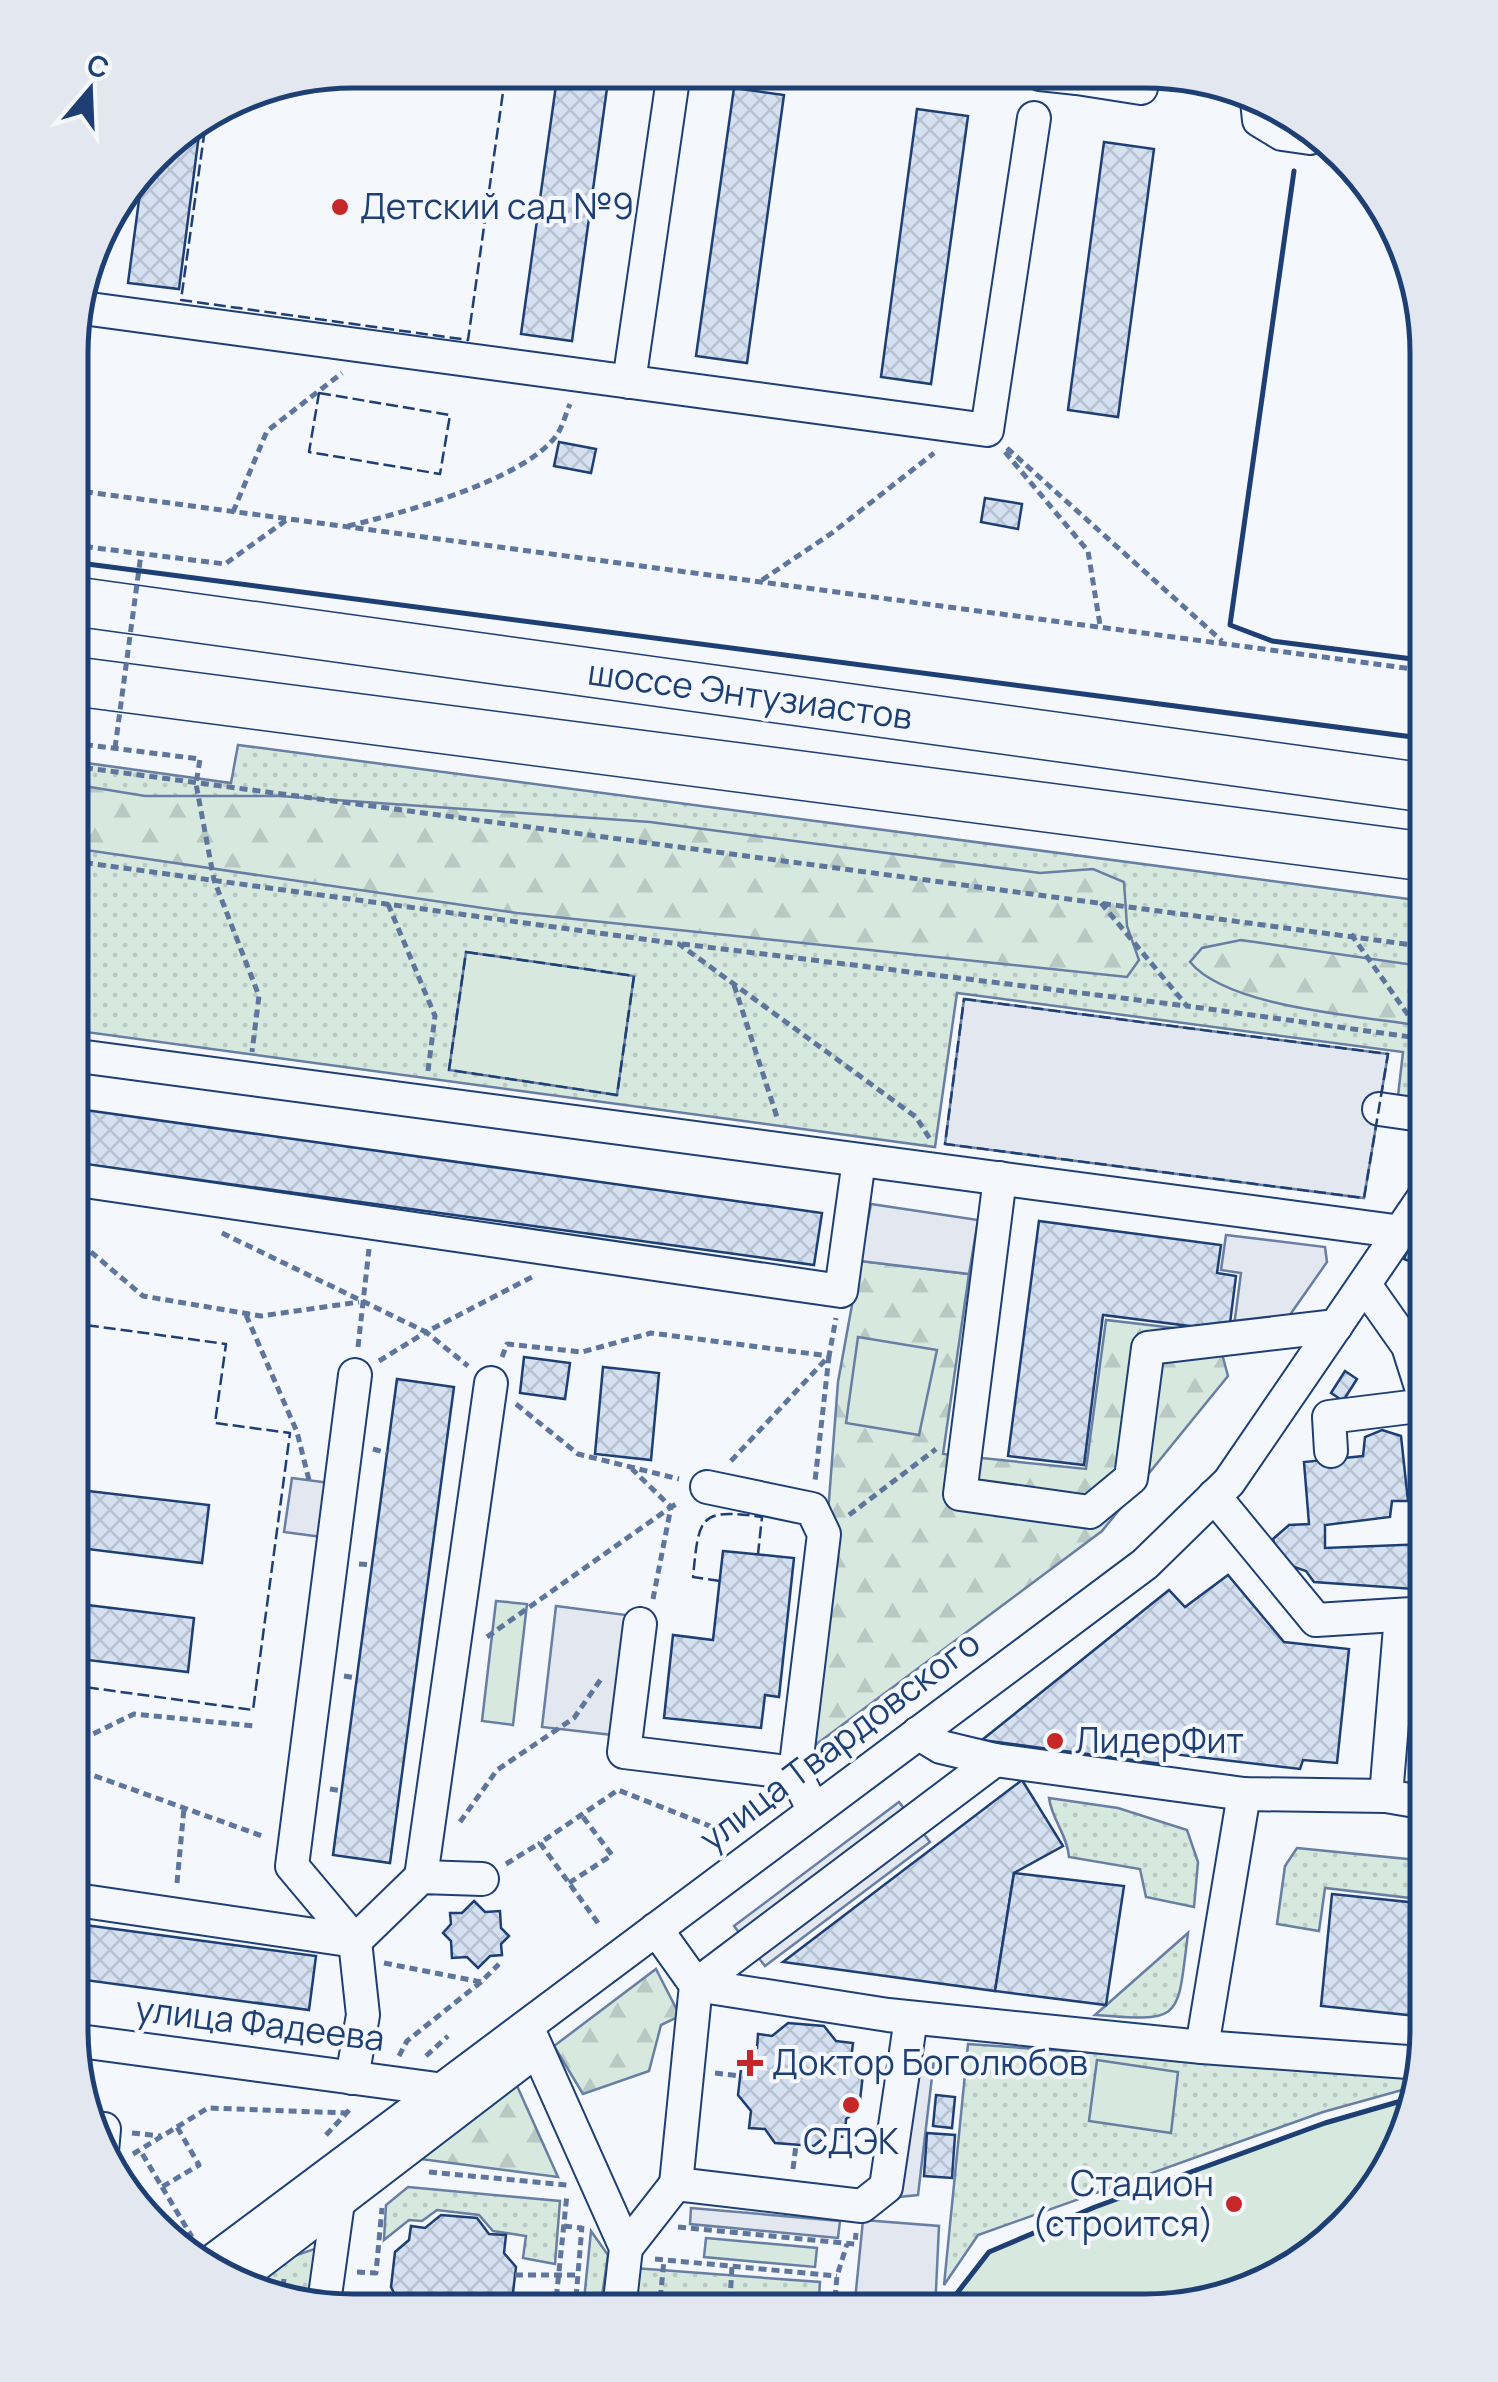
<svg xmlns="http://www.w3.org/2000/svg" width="1498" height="2382" font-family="Manrope,sans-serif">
	<defs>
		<pattern id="grass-dots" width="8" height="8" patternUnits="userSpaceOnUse" patternTransform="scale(2.5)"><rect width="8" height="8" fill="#d7e8df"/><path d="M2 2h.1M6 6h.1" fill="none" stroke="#b8c8c3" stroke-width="1.8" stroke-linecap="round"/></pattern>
		<pattern id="forest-firs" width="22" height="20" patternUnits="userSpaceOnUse" patternTransform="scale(2.5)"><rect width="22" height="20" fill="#d7e8df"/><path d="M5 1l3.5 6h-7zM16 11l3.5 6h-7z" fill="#b8c8c3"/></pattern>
		<pattern id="building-cross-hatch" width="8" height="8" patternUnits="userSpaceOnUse" patternTransform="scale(2.5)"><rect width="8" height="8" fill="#d5e0f0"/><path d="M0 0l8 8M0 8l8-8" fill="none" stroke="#b6c1d1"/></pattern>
	</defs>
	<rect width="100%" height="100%" fill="#f4f7fb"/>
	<g fill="url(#grass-dots)" stroke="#687fa3" stroke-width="2.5">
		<path d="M238 745 1416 900 1428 905V1108L1397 1105 1403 1052 957 993 935 1147 71 1030 72 761 231 783Z"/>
		<path d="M1049 1798 1118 1808 1187 1830 1198 1862 1194 1907 1146 1897 1140 1869 1069 1857C1067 1834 1052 1820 1049 1798Z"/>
		<path d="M1297 1848 1427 1861V1900L1325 1888 1319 1931 1277 1924 1285 1866Z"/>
		<path d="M1188 1933C1177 2020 1184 2022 1095 2015Z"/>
		<path d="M968 2044 1417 2076 1413 2087 1323 2112 978 2235 944 2285Z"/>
		<path d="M408 2187 560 2201 555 2264 523 2258 526 2236 493 2231 479 2215 437 2210 422 2221 409 2220 384 2240 386 2205Z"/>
		<path d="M591 2231 608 2255 600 2310H583Z"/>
		<path d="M320 2247 312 2292 296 2302 245 2281 262 2267Z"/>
		<path d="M634 2268 820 2282 818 2311H757L747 2300 708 2296 693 2307 670 2305 669 2311 630 2310Z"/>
	</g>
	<g fill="url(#forest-firs)" stroke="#687fa3" stroke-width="2.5">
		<path d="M72 784 145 796H279L650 822 1040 873 1093 869 1124 882 1127 926 1139 960 1127 977 517 913 72 848Z"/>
		<path d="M1241 940 1428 967V1027C1366 1016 1229 1009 1190 962L1202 948Z"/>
		<path d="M860 1261 969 1274 943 1454 1086 1469 1106 1320 1226 1334 1221 1350 1228 1376 1102 1531 810 1749 838 1382Z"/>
		<path d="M656 1969 680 2016 661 2025 649 2071 583 2094 554 2046Z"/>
		<path d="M513 2077 558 2177 405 2157Z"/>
	</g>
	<g fill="#d7e8df" stroke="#687fa3" stroke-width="2.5">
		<path d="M466 952 634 976 617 1095 449 1070Z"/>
		<path d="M858 1337 937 1350 919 1435 846 1423Z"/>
		<path d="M496 1601 527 1604 513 1725 482 1721Z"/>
		<path d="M1426 1630H1428L1427 1755 1411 1752Z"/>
		<path d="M1097 2060 1178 2072 1171 2133 1089 2121Z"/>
		<path d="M1408 2099 1370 2201 1253 2291 1146 2312 949 2311 947 2306 989 2252 1095 2207 1325 2123Z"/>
		<path d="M706 2238 817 2248 815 2267 704 2257Z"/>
	</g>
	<g fill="#e3e8f0" stroke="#687fa3" stroke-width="2.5">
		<path d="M964 999 1388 1054 1364 1198 945 1144Z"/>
		<path d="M871 1204 978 1220 969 1274 860 1261Z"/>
		<path d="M1226 1235 1325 1247 1327 1262 1287 1319 1234 1326 1241 1273 1221 1270Z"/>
		<path d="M292 1478 330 1483 322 1537 284 1532Z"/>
		<path d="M556 1606 626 1615 613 1735 542 1727Z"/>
		<path d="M899 1802 930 1842 765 1966 734 1926Z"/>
		<path d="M916 2058 934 2060 918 2195 898 2197Z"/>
		<path d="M691 2208 840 2221 838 2238 690 2224Z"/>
		<path d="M863 2220 939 2226 935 2311H854Z"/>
	</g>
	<g fill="url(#building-cross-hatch)" stroke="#1d3f73" stroke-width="2.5">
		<path d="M422 70 476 71 474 85 421 78Z"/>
		<path d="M558 71 609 74 572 341 521 334Z"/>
		<path d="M734 88 784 95 747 363 696 356Z"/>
		<path d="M917 109 968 116 931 384 881 377Z"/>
		<path d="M201 119 179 289 128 283 143 170 166 140Z"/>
		<path d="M1104 142 1154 149 1118 417 1068 410Z"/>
		<path d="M559 442 596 449 591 473 554 466Z"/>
		<path d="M985 498 1022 504 1018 529 981 522Z"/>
		<path d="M71 1108 822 1213 814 1265 71 1162Z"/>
		<path d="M1423 1212 1428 1214V1268L1404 1259Z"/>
		<path d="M1039 1221 1221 1245 1217 1273 1236 1276 1229 1331 1103 1315 1084 1465 1008 1456Z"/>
		<path d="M524 1357 570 1363 565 1399 520 1393Z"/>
		<path d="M603 1367 659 1373 651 1460 595 1454Z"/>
		<path d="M1345 1371 1357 1379 1343 1401 1331 1393Z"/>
		<path d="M397 1379 454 1387 390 1863 333 1855Z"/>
		<path d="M1382 1430 1401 1436 1408 1501H1392L1390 1517 1325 1525V1548L1426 1544 1428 1590 1314 1582 1306 1571 1280 1562 1273 1539 1289 1525 1309 1524 1304 1462 1363 1456 1365 1437Z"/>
		<path d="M71 1489 209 1505 202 1563 71 1547Z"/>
		<path d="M723 1551 794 1558 779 1697 765 1695 761 1728 664 1718 673 1635 713 1640Z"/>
		<path d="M1228 1575 1284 1642 1349 1649 1337 1763 1303 1760 1300 1769 1165 1753 1162 1764 982 1740 1169 1590 1185 1607Z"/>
		<path d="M71 1603 194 1618 188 1672 71 1658Z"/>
		<path d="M1022 1780 1063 1846 1014 1873 995 1991 783 1962Z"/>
		<path d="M1014 1873 1124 1886 1106 2005 995 1991Z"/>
		<path d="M1332 1894 1427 1904V2017L1321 2006Z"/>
		<path d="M474 1901 485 1912 500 1911 501 1928 509 1936 501 1944 502 1955 490 1956 478 1968 467 1957 452 1958 451 1941 443 1933 451 1924 450 1913H462Z"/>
		<path d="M70 1923 316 1956 309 2010 70 1978Z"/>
		<path d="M788 2023 824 2026 836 2041 853 2043 851 2060 863 2074 859 2109 846 2119 845 2137 827 2135 814 2146 775 2143 765 2129 749 2128 751 2111 738 2095 742 2060 757 2048 758 2034 772 2036Z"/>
		<path d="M936 2095 955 2097 952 2128 933 2126Z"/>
		<path d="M927 2133 955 2135 952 2178 924 2176Z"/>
		<path d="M441 2215 477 2218 489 2234 506 2235 504 2253 516 2267 512 2301 501 2310H403L391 2287 395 2252 409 2240 411 2226 425 2228Z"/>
		<path d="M712 2299 748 2303 754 2311H697Z"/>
	</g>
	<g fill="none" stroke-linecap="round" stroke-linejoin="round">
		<g stroke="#1d3f73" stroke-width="36">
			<g id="minor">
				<path d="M1040 74 1077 78 1078 75"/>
				<path d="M1077 78 1141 88"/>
				<path d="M1257 101 1259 120 1282 134 1310 138"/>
				<path d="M75 307 987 430 1034 118"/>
				<path d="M629 382 674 72"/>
				<path d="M71 1055 1402 1232"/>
				<path d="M1379 1109 1428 1116"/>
				<path d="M1000 1178 960 1494 1090 1512 1131 1478 1148 1348 1336 1326"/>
				<path d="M71 1179 841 1291 859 1160"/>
				<path d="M1365 1285 1408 1346 1428 1409"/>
				<path d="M1331 1451 1329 1417 1426 1405"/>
				<path d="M707 1487 812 1509 824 1534 795 1773 814 1811"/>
				<path d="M1214 1496 1316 1620 1428 1613"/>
				<path d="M640 1624 624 1752 795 1773"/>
				<path d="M995 1760 1244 1794 1386 1796 1427 1803"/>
				<path d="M1386 1796 1401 1615"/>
				<path d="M421 1877 491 1383"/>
				<path d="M70 1899 355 1941 421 1877 482 1879"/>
				<path d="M656 1929 696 1985 676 2184 862 2206 886 2187 911 2018"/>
				<path d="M696 1985 888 2015 1202 2047 1244 1794"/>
				<path d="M696 1985 995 1760 941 1747 918 1733"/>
				<path d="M529 2031 626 2248 619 2310"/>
				<path d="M72 2040 437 2089"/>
				<path d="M1202 2047 1422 2063"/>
				<path d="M352 2078 363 2015 355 1941 292 1866 355 1375"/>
				<path d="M89 2128 104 2129 102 2151"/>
				<path d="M626 2248 676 2184"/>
				<path d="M207 2265 1145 1564 1229 1482 1428 1191"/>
				<path d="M239 2278 537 2050"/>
				<path d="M323 2310 338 2202"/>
			</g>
		</g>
		<g stroke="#1d3f73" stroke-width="51">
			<g id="highway">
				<path d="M72 601 1428 788"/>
				<path d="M72 681 1428 857"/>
			</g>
		</g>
		<g stroke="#5e769c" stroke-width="5" stroke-dasharray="8 5" stroke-linecap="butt">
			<path d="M1007 448 1222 641"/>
			<path d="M1005 452 1088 551 1100 625"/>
			<path d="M72 490 1428 671"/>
			<path d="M233 512 267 431 342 373"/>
			<path d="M348 526C399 514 529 479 558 433 563 425 566 413 570 404"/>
			<path d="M72 545 225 564 288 519"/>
			<path d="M762 580 832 533 934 453"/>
			<path d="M72 743 200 759 196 784 214 880 259 996 252 1052"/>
			<path d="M72 766 1428 947"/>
			<path d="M72 861 679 944 916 1117 930 1139"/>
			<path d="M1101 903 1187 1006 1425 1039"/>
			<path d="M388 904 435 1016 428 1071"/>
			<path d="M1351 934 1425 1039 1420 1087"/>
			<path d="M682 944 1187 1006"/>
			<path d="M734 985 777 1117"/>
			<path d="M222 1233 426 1332 534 1276"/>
			<path d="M71 1235 143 1296 261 1316 359 1302"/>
			<path d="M246 1315 297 1432 309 1480"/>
			<path d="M358 1347 369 1249"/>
			<path d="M502 1357 507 1344 582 1352 651 1333 829 1356 836 1318"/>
			<path d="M379 1361 426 1332 468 1366"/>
			<path d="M516 1404 578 1454 679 1479"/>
			<path d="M373 1449 387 1453"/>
			<path d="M731 1461 829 1356 815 1481"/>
			<path d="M849 1515 936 1449"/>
			<path d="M359 1564 372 1565"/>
			<path d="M653 1599 671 1507 680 1502"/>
			<path d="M487 1637 671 1507 632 1469"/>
			<path d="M344 1676 357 1678"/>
			<path d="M70 1745 134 1714 254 1726"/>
			<path d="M70 1767 265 1837"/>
			<path d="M330 1789 342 1791"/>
			<path d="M460 1822 497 1770 574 1718 601 1679"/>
			<path d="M70 1823 79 1869"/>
			<path d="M506 1864 540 1843"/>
			<path d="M177 1883 184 1808"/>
			<path d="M569 1883 612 1855 583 1817"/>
			<path d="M598 1923 540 1843 618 1790 720 1830"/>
			<path d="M384 1963 481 1982 499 1964"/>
			<path d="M399 2056 407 2041 481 1982"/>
			<path d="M426 2056 448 2036"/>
			<path d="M715 2073 740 2076"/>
			<path d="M177 2127 208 2108 346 2113"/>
			<path d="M132 2133 161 2136"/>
			<path d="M326 2135 352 2107"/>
			<path d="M133 2154 177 2127 199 2165 162 2187 140 2150"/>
			<path d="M793 2169 796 2145"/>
			<path d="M429 2172 567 2185"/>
			<path d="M162 2187 192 2237"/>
			<path d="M564 2226 582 2228"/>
			<path d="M678 2227 855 2244 856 2233"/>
			<path d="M655 2259 837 2276"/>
			<path d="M357 2272 376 2273 382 2208"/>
			<path d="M515 2275H578"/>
			<path d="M730 2295 834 2305"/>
			<path d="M282 2296 284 2279"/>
			<path d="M730 2301 732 2266"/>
			<path d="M555 2310 567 2194"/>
			<path d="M575 2310 582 2226"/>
			<path d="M659 2311 664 2260"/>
			<path d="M834 2311 837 2276 847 2244"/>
		</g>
		<use href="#minor" stroke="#f4f7fb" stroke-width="32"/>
		<use href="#highway" stroke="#f4f7fb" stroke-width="48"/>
		<path stroke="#5e769c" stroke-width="5" stroke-dasharray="8 5" stroke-linecap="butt" d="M115 748 141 554"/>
		<g stroke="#1d3f73" stroke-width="2.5" stroke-dasharray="12 5" stroke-linecap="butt">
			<path d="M207 114 181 300 468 340 506 71"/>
			<path d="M319 393 450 415 440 474 309 452Z"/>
			<path d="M466 952 634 976 617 1095 449 1070Z"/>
			<path d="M964 999 1388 1054 1364 1198 945 1144Z"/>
			<path d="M720 1581 693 1577C699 1516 699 1508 762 1517L758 1554"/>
			<path d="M70 1685 253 1710 290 1433 215 1423 226 1344 71 1323"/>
		</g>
		<g stroke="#1d3f73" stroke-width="5">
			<path d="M1294 171 1230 625 1272 641 1428 661"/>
			<path d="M72 562 1428 739"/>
			<path d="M949 2311 947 2306 989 2252 1095 2207 1325 2123 1408 2099"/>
		</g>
	</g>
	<g fill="#c62828" stroke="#f4f7fb" stroke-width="4">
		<circle cx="340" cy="207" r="10"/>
		<circle cx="1055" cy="1741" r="10"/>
		<path d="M745 2048h10v10h10v10h-10v10h-10v-10h-10v-10h10z"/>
		<circle cx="851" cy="2105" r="10"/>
		<circle cx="1234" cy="2204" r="10"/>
	</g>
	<g text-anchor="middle" stroke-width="8" stroke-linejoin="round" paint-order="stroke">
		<g font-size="35" fill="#1d3f73" stroke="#f4f7fb" text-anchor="start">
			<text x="360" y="219">Детский сад №9</text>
			<text x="1075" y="1753">ЛидерФит</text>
			<text x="772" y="2075">Доктор Боголюбов</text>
			<text x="851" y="2154" text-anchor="middle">СДЭК</text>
			<text x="1214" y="2196" text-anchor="end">Стадион<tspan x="1214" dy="40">(строится)</tspan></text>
		</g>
		<g font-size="35" fill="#1d3f73" stroke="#f4f7fb">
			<text transform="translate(750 695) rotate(8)" y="12">шоссе Энтузиастов</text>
			<text transform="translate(840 1741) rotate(-37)" y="12">улица Твардовского</text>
			<text transform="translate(260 2024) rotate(7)" y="12">улица Фадеева</text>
		</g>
	</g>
	<path d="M0 0H1498V2382H0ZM353 88H1145A265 265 0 0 1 1410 353V2029A265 265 0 0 1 1145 2294H353A265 265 0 0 1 88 2029V353A265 265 0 0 1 353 88Z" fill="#e3e8f0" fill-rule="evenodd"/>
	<path fill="none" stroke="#1d3f73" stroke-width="5" d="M353 88H1145A265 265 0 0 1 1410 353V2029A265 265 0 0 1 1145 2294H353A265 265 0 0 1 88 2029V353A265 265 0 0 1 353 88Z"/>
	<g transform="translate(90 90) rotate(19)" stroke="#f4f7fb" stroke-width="8" paint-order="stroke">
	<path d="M0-8L18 38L0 25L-18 38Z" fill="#1d3f73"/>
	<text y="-15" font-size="28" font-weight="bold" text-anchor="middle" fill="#1d3f73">С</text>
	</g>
</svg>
